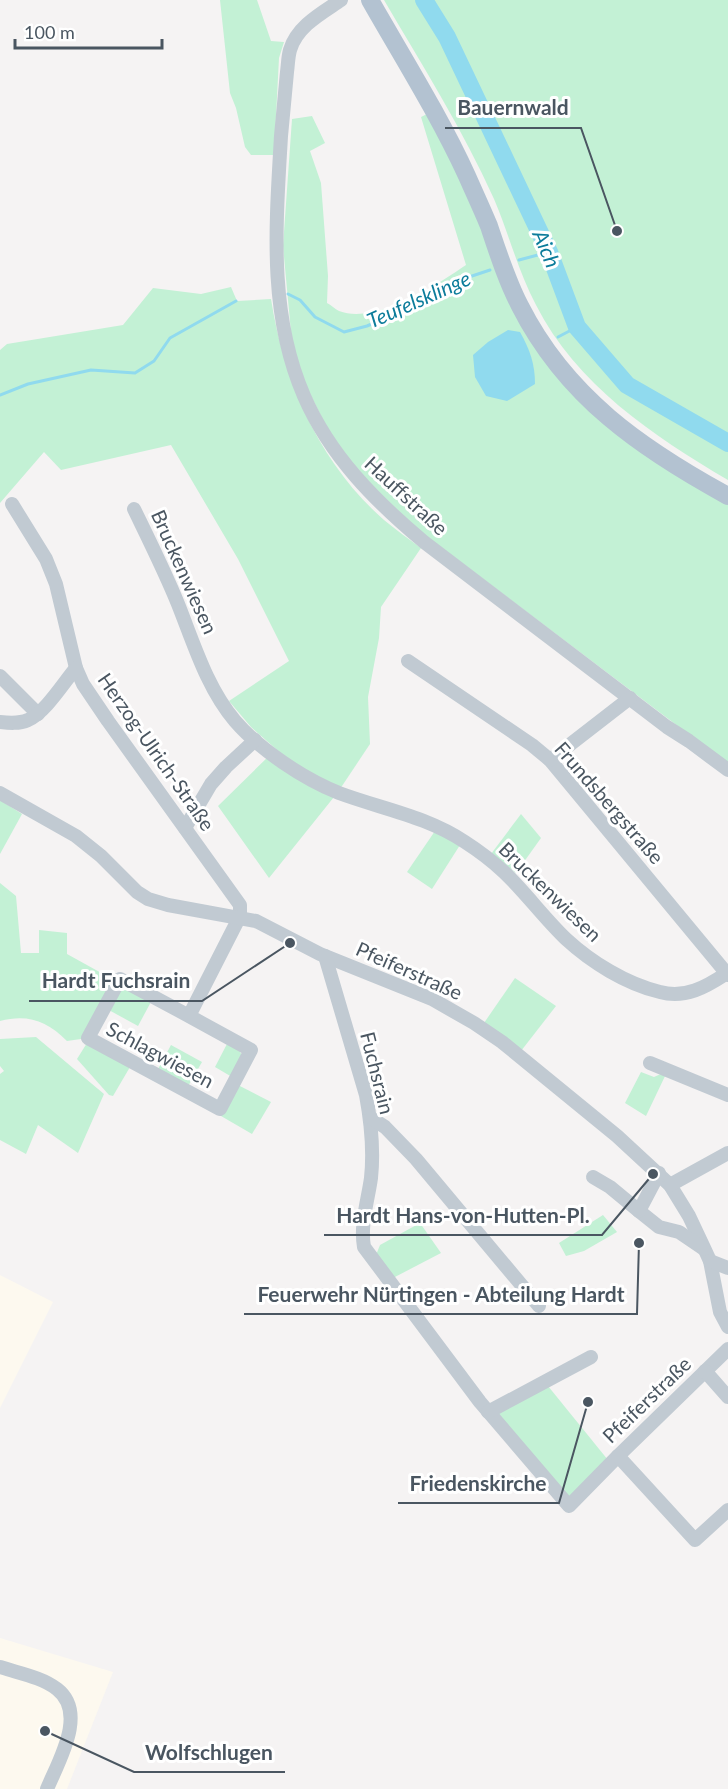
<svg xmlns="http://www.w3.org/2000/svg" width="728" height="1789" font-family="Lato,sans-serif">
	<rect width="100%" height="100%" fill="#f5f3f3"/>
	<g fill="#fdf9ef">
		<path d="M0 1275 53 1302 0 1408Z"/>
		<path d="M0 1638 113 1672 67 1789H0Z"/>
	</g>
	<g fill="#c3f1d5">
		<path d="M220 0H257L271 41 284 42 279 58 274 155H251L245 147 236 108 230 93Z"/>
		<path d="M384 0H728V480C653 436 576 384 536 305 518 271 509 234 494 199 463 130 422 65 384 0Z"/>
		<path d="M427 114 557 372 728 502V764L421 532 375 491 350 463 326 426 306 386 292 343 283 246 292 119 312 116 325 143 310 151 321 183 328 276 327 303C331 305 335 309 339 311 376 325 437 285 466 265L421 117Z"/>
		<path d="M231 287 237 301 271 299C284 382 320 464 384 520 396 530 409 539 421 548L381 607 379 638 368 697 370 744 338 792 269 878 218 806 276 749 251 727 229 701 289 661 238 559 171 445 61 470 44 452 0 503V350L7 344 123 325 153 288 201 294Z"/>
		<path d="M0 800 22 814 0 854Z"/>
		<path d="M521 814 541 838 516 873 491 854Z"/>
		<path d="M435 831 460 845 432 889 407 872Z"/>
		<path d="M0 883 16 896 21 953H39V930L67 933V954L114 980 81 1039 67 1041C47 1021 28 1014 0 1021Z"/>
		<path d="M515 978 556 1006 521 1051 484 1023Z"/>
		<path d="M126 988 152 1000 138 1026 107 1009 121 989Z"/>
		<path d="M36 1037 104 1094 78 1153 38 1125 26 1154 0 1140V1074L4 1071 0 1066V1039Z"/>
		<path d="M228 1042C249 1054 242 1060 232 1077L215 1067Z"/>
		<path d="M87 1043 130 1067 113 1096 109 1095 77 1059Z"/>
		<path d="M171 1045 202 1062 187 1088 157 1071Z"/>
		<path d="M641 1072 654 1077 663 1073 666 1074 646 1116 625 1103Z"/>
		<path d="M238 1085 271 1102 252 1134 221 1116Z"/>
		<path d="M603 1215 617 1232 584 1251 566 1256 559 1243Z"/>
		<path d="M420 1223 441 1253 393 1278 376 1255 380 1245Z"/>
		<path d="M548 1386 608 1460 571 1499 496 1413Z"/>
	</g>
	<path fill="#90daee" d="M508 330 520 332C530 350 535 364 535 384L507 401 486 396 475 377 473 355 488 342Z"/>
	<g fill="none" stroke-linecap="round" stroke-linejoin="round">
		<g stroke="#90daee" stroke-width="3">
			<path d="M519 260 549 252"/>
			<path d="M288 294 300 300 315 317 344 332 367 326 404 310 410 302 439 287 490 270"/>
			<path d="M558 337 577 327"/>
			<path d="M0 395 28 384 91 370 135 373 154 361 170 338 236 301"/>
		</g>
		<path stroke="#90daee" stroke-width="18" d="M424 0 447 37 549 252 577 327 627 385 728 443"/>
		<g stroke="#c1cad2" stroke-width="14">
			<path d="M341 0C322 13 297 26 290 50 288 57 288 65 287 72 285 93 283 115 281 136 276 224 268 313 304 396 330 456 375 501 424 542L667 727 689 741 728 770"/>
			<path d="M12 504 46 559 56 584 76 668 83 684 108 721 240 905V916L189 1016 251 1050 220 1109 88 1038 120 979 189 1016"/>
			<path d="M134 509C149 540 165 572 178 604 194 644 207 688 235 721 260 750 304 779 339 793 382 809 426 816 465 842 479 851 492 861 504 872 526 893 544 918 566 939 591 962 626 984 660 992 685 999 706 987 727 973"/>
			<path d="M408 661 532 745 550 760 728 975"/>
			<path d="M0 676 38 714"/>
			<path d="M0 722C9 723 19 724 28 720 45 713 64 682 76 668"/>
			<path d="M550 760 630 698"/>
			<path d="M0 793 76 836 101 856 137 892 148 899 168 905 256 921 320 954 432 999 474 1023 502 1042 617 1136 670 1185 689 1216 705 1250 710 1261 720 1312 728 1327"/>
			<path d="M185 828 211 784 226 767 255 740"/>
			<path d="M325 956 366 1095C371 1122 374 1150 371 1178 368 1200 360 1224 364 1247L480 1402 569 1506 618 1456 728 1349"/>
			<path d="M650 1063 728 1095"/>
			<path d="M371 1118 385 1127 416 1159 539 1306"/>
			<path d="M659 1173 639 1211 659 1227 679 1232 704 1249"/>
			<path d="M593 1177 610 1187 639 1211"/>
			<path d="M670 1185 728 1153"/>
			<path d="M710 1261 728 1268"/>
			<path d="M705 1371 728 1397"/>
			<path d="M488 1412 591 1357"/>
			<path d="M618 1456 695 1540 728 1510"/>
			<path d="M0 1667C18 1673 42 1677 57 1689 88 1713 58 1762 47 1789"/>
		</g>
		<path stroke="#b3c2d1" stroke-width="18" d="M370 0C403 58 439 115 467 176 474 192 482 209 489 226 498 253 507 281 520 306 566 397 642 449 728 496"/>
	</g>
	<g text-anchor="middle" stroke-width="6" stroke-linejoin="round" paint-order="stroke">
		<g font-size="20" fill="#4a5661" stroke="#fff">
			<text transform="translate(406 496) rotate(43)" y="7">Hauffstraße</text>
			<text transform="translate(184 572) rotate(66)" y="7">Bruckenwiesen</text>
			<text transform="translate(156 752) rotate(55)" y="7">Herzog-Ulrich-Straße</text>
			<text transform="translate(609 803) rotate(49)" y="7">Frundsbergstraße</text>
			<text transform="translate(550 892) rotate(44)" y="7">Bruckenwiesen</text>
			<text transform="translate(409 971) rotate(24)" y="7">Pfeiferstraße</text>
			<text transform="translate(160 1055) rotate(28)" y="7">Schlagwiesen</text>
			<text transform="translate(377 1073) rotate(76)" y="7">Fuchsrain</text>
			<text transform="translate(647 1400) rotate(-44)" y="7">Pfeiferstraße</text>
		</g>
		<g font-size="21" font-style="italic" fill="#0c7c9b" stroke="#fff">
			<text transform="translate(546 249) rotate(67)" y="7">Aich</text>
			<text transform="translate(419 300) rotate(-24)" y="7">Teufelsklinge</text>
		</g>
	</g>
	<path fill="none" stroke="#4a5661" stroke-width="2" d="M617 231L581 128H445M290 943L202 1001H29M653 1174L602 1235H324M639 1243L637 1314H244M588 1402L559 1503H398M45 1731L134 1772H285"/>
	<g fill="#4a5661" stroke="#fff" stroke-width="2">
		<circle cx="617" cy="231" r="6"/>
		<circle cx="290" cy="943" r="6"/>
		<circle cx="653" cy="1174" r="6"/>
		<circle cx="639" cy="1243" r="6"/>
		<circle cx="588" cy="1402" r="6"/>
		<circle cx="45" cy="1731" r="6"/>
	</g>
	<g font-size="21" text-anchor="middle" font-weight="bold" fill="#4a5661" stroke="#fff" stroke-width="6" stroke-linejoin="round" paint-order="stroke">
		<text x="513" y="115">Bauernwald</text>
		<text x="116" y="988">Hardt Fuchsrain</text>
		<text x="463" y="1223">Hardt Hans-von-Hutten-Pl.</text>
		<text x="441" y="1302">Feuerwehr Nürtingen - Abteilung Hardt</text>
		<text x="478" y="1491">Friedenskirche</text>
		<text x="209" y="1760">Wolfschlugen</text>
	</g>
	<path d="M15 39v9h147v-9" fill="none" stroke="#4a5661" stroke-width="3"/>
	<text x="24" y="39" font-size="18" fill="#4a5661" stroke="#ffffff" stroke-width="4.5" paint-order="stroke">100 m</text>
</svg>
